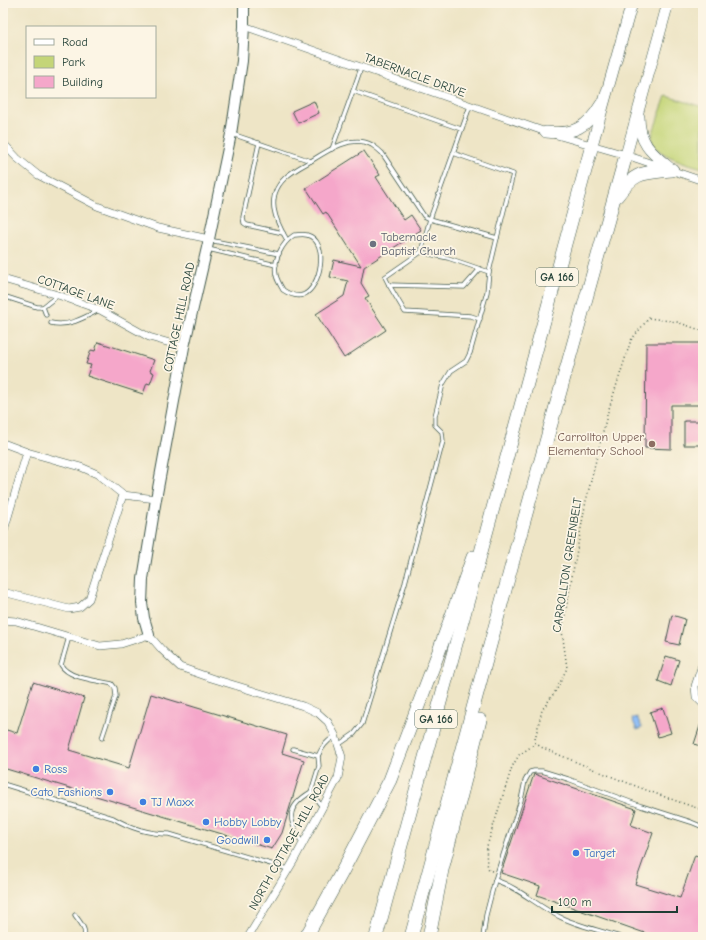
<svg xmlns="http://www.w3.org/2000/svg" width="706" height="940" font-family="'Comic Neue',sans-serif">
	<rect width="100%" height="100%" fill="#fcf5e5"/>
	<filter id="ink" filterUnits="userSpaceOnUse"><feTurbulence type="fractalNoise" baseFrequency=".025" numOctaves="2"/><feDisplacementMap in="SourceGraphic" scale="8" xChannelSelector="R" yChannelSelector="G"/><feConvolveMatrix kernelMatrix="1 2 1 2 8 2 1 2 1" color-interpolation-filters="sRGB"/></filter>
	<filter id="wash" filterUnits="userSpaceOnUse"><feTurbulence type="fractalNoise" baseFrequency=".012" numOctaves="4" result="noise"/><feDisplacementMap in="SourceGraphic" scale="16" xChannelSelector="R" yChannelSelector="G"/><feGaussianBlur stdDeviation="0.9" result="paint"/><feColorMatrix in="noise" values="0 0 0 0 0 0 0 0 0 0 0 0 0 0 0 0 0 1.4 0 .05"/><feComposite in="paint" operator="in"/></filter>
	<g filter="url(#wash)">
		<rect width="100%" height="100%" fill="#eee5c6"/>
		<path fill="#c4d578" stroke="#728956" d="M666 96 703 107V168C691 165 656 155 652 142 652 139 652 137 652 135Z"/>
		<path fill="#8bbbf7" stroke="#557c96" d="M637 717 642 728 637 730 632 719Z"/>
		<g id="blocks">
			<g fill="#f5a7ca">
				<path d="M314 101 319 113 298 123 292 111Z"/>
				<path d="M364 151 380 175 376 177 404 220 411 215 421 230 364 267 361 283 369 296 365 298 386 330 344 358 316 314 344 296 348 281 330 277 334 260 361 266 326 212 323 214 306 188Z"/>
				<path d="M98 342 154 360 150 371 154 373 150 384 147 383 143 394 87 376 91 365 86 364 91 350 95 351Z"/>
				<path d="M646 343H703V405H671V449L645 448Z"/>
				<rect x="684" y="421" width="19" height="24"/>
				<path d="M672 615 685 619 679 645 666 642Z"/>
				<path d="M666 656 679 660 671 686 658 681Z"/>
				<path d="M33 682 84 698 69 750 129 768 151 694 287 735 282 753 304 760 282 833 272 849 3 768V729L17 733Z"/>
				<path d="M663 708 671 733 658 737 650 712Z"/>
				<path d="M702 720 703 721V747L694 744Z"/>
				<path d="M534 774 636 809 631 825 653 833 635 884 680 898 695 855 703 858V937H656L537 895 540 886 501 873Z"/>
			</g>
		</g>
	</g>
	<g filter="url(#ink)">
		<use href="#blocks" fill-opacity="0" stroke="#3e564a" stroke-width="1"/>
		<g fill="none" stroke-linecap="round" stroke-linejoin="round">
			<g stroke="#3e564a" stroke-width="5">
				<g id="lane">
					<path d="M353 91 361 68"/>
					<path d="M232 134 311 161C328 150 352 134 372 145 375 147 379 150 382 153L424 216 430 219 497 238 513 174 453 153"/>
					<path d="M259 143 243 217 244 223 247 225 283 233"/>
					<path d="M332 149 353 91 461 129"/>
					<path d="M294 235C298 235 303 234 307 235 330 241 321 288 303 295 296 297 289 294 283 290 280 285 277 280 276 275 273 260 282 243 294 235Z"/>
					<path d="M209 240 279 254"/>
					<path d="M287 240C275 220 265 197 285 178 292 171 302 166 311 161"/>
					<path d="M208 249 276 265"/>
					<path d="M480 269 464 287 389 285 405 312 471 316 480 319"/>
					<path d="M489 272 497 238"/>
					<path d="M389 285 385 277 421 252 430 219 470 106"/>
					<path d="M3 296 37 307H43L57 296"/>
					<path d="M43 307 46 315"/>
					<path d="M51 323C68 327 84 318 99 310"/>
					<path d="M69 637 61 665C69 679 97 680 112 684L115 688 116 696 102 738"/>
					<path d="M338 745 354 734 362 724 405 583 443 441 442 432 435 425V416L443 384 451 371 466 361 470 353 487 292 489 272 448 258 421 252"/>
					<path d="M293 749 318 756C322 747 326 742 335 736"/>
					<path d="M318 756 319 766 311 792 322 807"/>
					<path d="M3 784 113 818C130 828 149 834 169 834L288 869"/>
					<path d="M302 843C289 820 284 808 311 792"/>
					<path d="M495 880 521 800 525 781 530 772 534 771H542L568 779 641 806 691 822 703 827"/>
					<path d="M75 915C79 921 87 929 84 937"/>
					<path d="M483 937 486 915 495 880C520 888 538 907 562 918 580 926 601 931 620 937"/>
				</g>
			</g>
			<g stroke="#3e564a" stroke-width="8">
				<g id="street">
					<path d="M244 26 546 132 626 155 703 181"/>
					<path d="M3 143 17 158 38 175 97 206 158 228 209 239"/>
					<path d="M3 279 58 295 100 310 149 337 184 347"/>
					<path d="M3 443 27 452 81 467 97 474 123 495 156 499"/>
					<path d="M3 534 27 452"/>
					<path d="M3 592 69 609 80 607 89 599 123 495"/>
					<path d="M3 620 16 621 100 646 121 644 149 635 162 650 180 667 211 678 303 706 318 713 328 722 335 735 342 757 338 778 293 862 248 937"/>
					<path d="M703 662 695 686 696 697 703 704"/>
				</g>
			</g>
			<g stroke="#3e564a" stroke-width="12">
				<path id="secondary" d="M149 635 144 618 142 603 143 579 156 499 184 347 209 239 231 134 242 61 244 26V3"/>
			</g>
			<g stroke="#3e564a" stroke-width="12">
				<g id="primary">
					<path d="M639 117C639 145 653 154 672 170"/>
					<path d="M546 132C573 135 587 128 601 104"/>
					<path d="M592 145 632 3"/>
					<path d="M626 155 668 3"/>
				</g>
			</g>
			<g stroke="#3e564a" stroke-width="14">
				<g id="highway">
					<path d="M617 196C635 171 643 173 672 170"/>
					<path d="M306 937 342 872 390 780 439 651 473 557"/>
					<path d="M376 937 592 145"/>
					<path d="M411 937 515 553 626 155"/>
					<path d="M429 937 442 870 480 720"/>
				</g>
			</g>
			<g stroke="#3e564a" stroke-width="1.5" stroke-dasharray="1 3" stroke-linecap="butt">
				<path d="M535 743V739L542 710 557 689 567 668 562 631 586 501 607 415 631 340 649 318 677 322 703 331"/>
				<path d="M535 743 541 747C594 770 648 792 703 810"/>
				<path d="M492 871 489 870C486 863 486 854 487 846L512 767 519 755 535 744"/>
			</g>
			<use href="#lane" stroke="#fff" stroke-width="3.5"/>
			<use href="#street" stroke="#fff" stroke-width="7"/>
			<use href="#secondary" stroke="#fff" stroke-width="10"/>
			<use href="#primary" stroke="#fff" stroke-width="11"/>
			<use href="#highway" stroke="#fff" stroke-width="13"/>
		</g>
	</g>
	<circle fill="#6b7280" stroke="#fcf5e5" stroke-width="1.5" cx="373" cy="244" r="4"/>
	<circle fill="#8d6e63" stroke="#fcf5e5" stroke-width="1.5" cx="652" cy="444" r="4"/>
	<g fill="#3f7fe0" stroke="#fcf5e5" stroke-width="1.5">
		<circle cx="36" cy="769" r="4"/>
		<circle cx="110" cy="792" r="4"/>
		<circle cx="143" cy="802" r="4"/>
		<circle cx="206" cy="822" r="4"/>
		<circle cx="267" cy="840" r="4"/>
		<circle cx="576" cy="853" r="4"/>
	</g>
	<g text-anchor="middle" stroke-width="3.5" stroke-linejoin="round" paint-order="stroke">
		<g fill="#fcf5e5" stroke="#617469" stroke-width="1">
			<rect x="536" y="268" width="42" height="18" rx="3"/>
			<rect x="415" y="710" width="42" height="18" rx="3"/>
		</g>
		<g font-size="11" font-weight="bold" fill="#1f3d34">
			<text x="557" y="281">GA 166</text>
			<text x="436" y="723">GA 166</text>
		</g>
		<g font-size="12" fill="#1f3d34" stroke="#fcf5e5">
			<text transform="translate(415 75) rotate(20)" y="4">TABERNACLE DRIVE</text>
			<text transform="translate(76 292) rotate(20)" y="4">COTTAGE LANE</text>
			<text transform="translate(179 317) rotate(-78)" y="4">COTTAGE HILL ROAD</text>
			<text transform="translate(567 565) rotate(-81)" y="4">CARROLLTON GREENBELT</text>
			<text transform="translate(289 842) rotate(-61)" y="4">NORTH COTTAGE HILL ROAD</text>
		</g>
		<g font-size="12" fill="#5b616d" stroke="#fcf5e5" text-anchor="start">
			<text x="381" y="241">Tabernacle<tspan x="381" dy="14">Baptist Church</tspan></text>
		</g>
		<g font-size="12" fill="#785e54" stroke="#fcf5e5" text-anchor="end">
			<text x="644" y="441">Carrollton Upper<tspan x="644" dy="14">Elementary School</tspan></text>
		</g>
		<g font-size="12" fill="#366cbe" stroke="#fcf5e5" text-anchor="start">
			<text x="44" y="773">Ross</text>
			<text x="102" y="796" text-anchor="end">Cato Fashions</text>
			<text x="151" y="806">TJ Maxx</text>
			<text x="214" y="826">Hobby Lobby</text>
			<text x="259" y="844" text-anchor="end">Goodwill</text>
			<text x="584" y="857">Target</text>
		</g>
	</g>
	<rect width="706" height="940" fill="none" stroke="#fcf5e5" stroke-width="16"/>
	<rect x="26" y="26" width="130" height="72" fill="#fcf5e5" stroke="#a4ab9e"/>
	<rect x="34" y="39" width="20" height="6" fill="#ffffff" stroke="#a4ab9e"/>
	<text x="62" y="46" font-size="12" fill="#1f3d34">Road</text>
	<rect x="34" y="56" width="20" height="12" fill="#c4d578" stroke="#a4ab9e"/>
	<text x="62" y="66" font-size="12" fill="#1f3d34">Park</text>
	<rect x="34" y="76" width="20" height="12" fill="#f5a7ca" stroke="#a4ab9e"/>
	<text x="62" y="86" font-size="12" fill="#1f3d34">Building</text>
	<path d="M552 906v6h125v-6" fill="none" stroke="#1f3d34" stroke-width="2"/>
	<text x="558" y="906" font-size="12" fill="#1f3d34" stroke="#fcf5e5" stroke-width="3" paint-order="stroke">100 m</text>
</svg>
